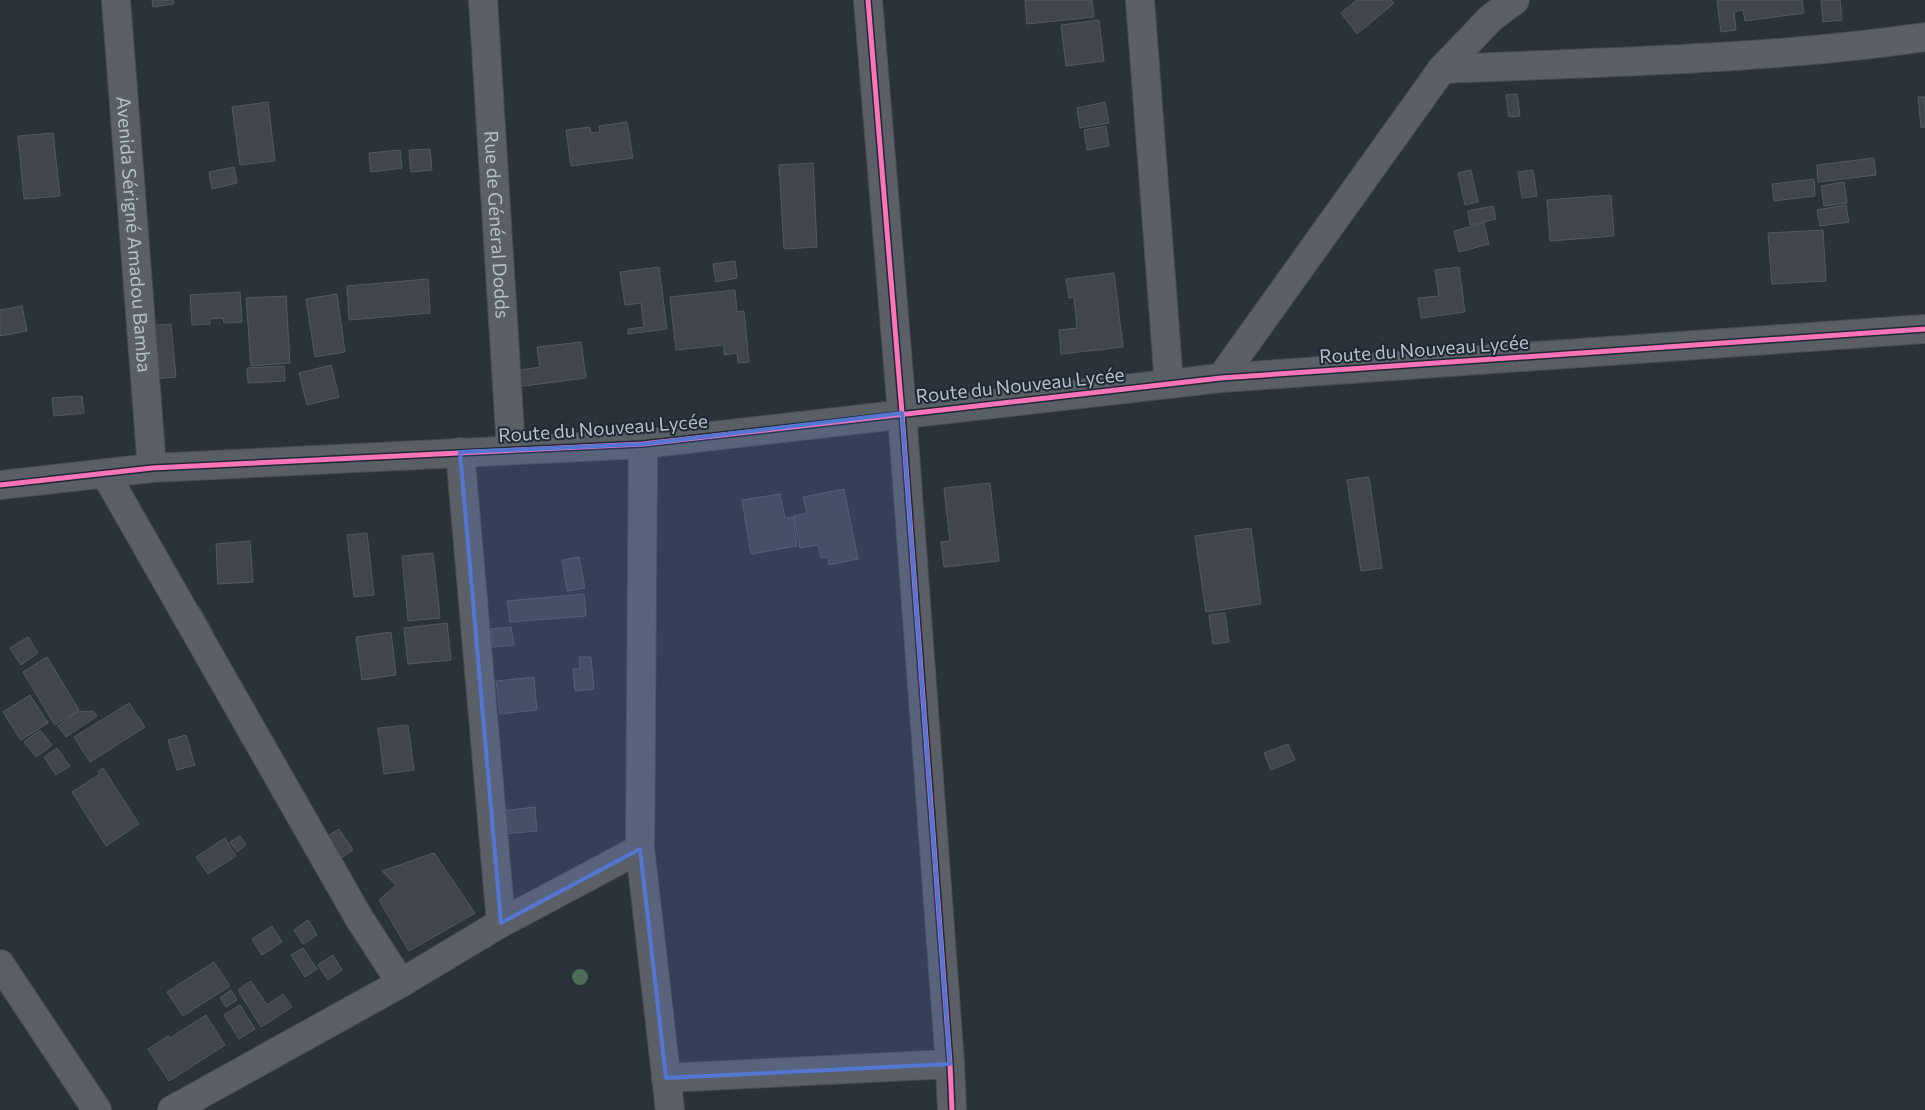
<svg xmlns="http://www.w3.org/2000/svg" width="1925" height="1110" font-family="Commissioner,sans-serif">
	<rect width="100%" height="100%" fill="#2b3239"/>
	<g fill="#40464c" stroke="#535a61">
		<path d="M152 0H173L174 4 153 7Z"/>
		<path d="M1025 0H1092L1094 17 1027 24Z"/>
		<path d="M1357 0H1391L1394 3 1357 34 1341 13Z"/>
		<path d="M1717 0H1802L1804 13 1745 21 1743 10 1734 12 1736 30 1721 32Z"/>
		<path d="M1821 0H1840L1842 20 1823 22Z"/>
		<path d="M1099 20 1104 61 1066 66 1061 25Z"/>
		<path d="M1517 94 1520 116 1509 117 1506 95Z"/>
		<path d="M1918 97H1925V127L1921 128Z"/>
		<path d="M268 102 275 161 240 165 232 107Z"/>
		<path d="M1105 102 1109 123 1080 128 1077 108Z"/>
		<path d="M627 122 633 158 571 166 566 130 590 127 591 133 600 132 599 126Z"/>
		<path d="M1106 126 1109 146 1087 150 1084 130Z"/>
		<path d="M53 133 60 196 24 199 18 136Z"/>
		<path d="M430 149 432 170 411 172 409 150Z"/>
		<path d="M400 150 402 168 371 172 369 153Z"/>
		<path d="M1874 158 1876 175 1818 182 1817 165Z"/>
		<path d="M813 163 817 247 784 249 779 165Z"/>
		<path d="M234 167 237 183 212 189 209 172Z"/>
		<path d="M1471 170 1478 202 1465 205 1458 173Z"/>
		<path d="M1533 170 1537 196 1522 198 1518 172Z"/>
		<path d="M1814 179 1815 196 1774 201 1772 184Z"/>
		<path d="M1844 182 1847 203 1824 206 1821 186Z"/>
		<path d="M1611 195 1614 236 1550 241 1547 200Z"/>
		<path d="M1846 205 1849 222 1820 226 1817 210Z"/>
		<path d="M1493 206 1496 219 1470 225 1468 211Z"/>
		<path d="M1484 223 1489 244 1459 252 1454 231Z"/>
		<path d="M1823 230 1826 281 1772 284 1768 233Z"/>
		<path d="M735 261 737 278 716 282 713 264Z"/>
		<path d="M659 267 667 329 628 334V329L644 327 641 303 625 305 620 272Z"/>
		<path d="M1459 267 1465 312 1421 318 1418 298 1439 296 1435 270Z"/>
		<path d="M1114 273 1123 347 1061 354 1059 330 1077 328 1074 297 1069 298 1066 279Z"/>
		<path d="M428 279 430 313 349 320 347 286Z"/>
		<path d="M735 290 737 312 744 311 749 362 738 363 737 353 724 355V345L676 350 670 297Z"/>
		<path d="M240 292 242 322 224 323 223 318 210 319V324L192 325 190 295Z"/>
		<path d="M337 294 345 352 315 357 306 299Z"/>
		<path d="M286 296 290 363 251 366 246 298Z"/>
		<path d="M22 306 27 331 0 336V310Z"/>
		<path d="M171 324 176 377 153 379 147 326Z"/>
		<path d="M581 342 586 378 516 387 514 371 540 367 537 347Z"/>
		<path d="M331 365 339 397 307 405 299 373Z"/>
		<path d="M284 366 285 381 248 383 247 368Z"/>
		<path d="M82 396 84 413 54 416 52 398Z"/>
		<path d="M1369 477 1382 568 1361 571 1347 480Z"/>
		<path d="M990 483 999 561 944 567 941 542 950 541 944 488Z"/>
		<path d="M844 489 858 559 829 565 828 557 821 558 818 545 800 548 794 516 807 513 803 497Z"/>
		<path d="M780 494 785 518 793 517 797 546 751 554 742 500Z"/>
		<path d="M1251 528 1261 604 1206 612 1195 536Z"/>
		<path d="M367 533 374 595 354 597 347 535Z"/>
		<path d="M250 541 253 582 218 584 216 544Z"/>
		<path d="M433 553 440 618 408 621 402 556Z"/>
		<path d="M579 557 585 588 567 591 562 560Z"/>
		<path d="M584 594 586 616 510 622 507 601Z"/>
		<path d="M199 607 213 632 203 637 189 613Z"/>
		<path d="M1225 613 1229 642 1213 644 1209 615Z"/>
		<path d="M447 623 451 660 408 664 404 628Z"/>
		<path d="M511 627 514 645 493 647 491 629Z"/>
		<path d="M391 632 396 675 362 680 356 637Z"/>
		<path d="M28 637 38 653 21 665 10 648Z"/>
		<path d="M47 657 79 710 55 725 23 672Z"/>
		<path d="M579 657H591L594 689 575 691 573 669 580 668Z"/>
		<path d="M534 677 537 710 500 714 496 681Z"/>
		<path d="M30 695 48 723 21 740 3 712Z"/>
		<path d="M129 703 145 727 90 762 74 737Z"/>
		<path d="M93 711 97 716 66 737 58 726 77 712Z"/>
		<path d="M408 725 414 770 384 774 378 728Z"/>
		<path d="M40 730 52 745 36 757 24 742Z"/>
		<path d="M186 735 195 765 177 770 168 740Z"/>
		<path d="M1288 744 1295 760 1271 770 1264 753Z"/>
		<path d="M57 748 70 766 56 775 44 757Z"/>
		<path d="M103 768 139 824 106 846 72 792 100 774 98 772Z"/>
		<path d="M535 807 537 831 504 834 501 811Z"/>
		<path d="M339 829 353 850 338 860 323 839Z"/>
		<path d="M240 836 246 845 237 852 230 842Z"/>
		<path d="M225 838 236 856 208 874 196 857Z"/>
		<path d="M434 853 475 913 409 951 379 900 396 885 382 871Z"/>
		<path d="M308 920 317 935 303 944 294 930Z"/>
		<path d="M272 926 282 942 262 955 252 939Z"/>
		<path d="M303 948 317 969 305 977 291 955Z"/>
		<path d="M333 955 342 970 328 980 318 965Z"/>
		<path d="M214 962 230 986 183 1016 167 992Z"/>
		<path d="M251 981 267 1005 283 994 292 1007 261 1027 238 990Z"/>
		<path d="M231 990 237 1000 226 1007 220 998Z"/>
		<path d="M240 1005 255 1029 239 1039 224 1015Z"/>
		<path d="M206 1015 225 1045 169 1081 148 1049 168 1036 170 1038Z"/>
	</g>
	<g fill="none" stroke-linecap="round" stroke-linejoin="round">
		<g stroke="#494e54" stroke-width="30">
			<g id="street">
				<path id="s1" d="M116 0 152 468"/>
				<path id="s2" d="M483 0 511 449"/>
				<path d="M868 0 902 413 950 1064 952 1110"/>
				<path d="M1140 0 1169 384"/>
				<path d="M1442 69C1604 62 1765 60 1925 37"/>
				<path d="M1221 378 1442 69 1491 18 1515 0"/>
				<path d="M643 444 640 849 670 1110"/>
				<path d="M460 452 501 923"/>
				<path d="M105 473 359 918 401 983"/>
				<path d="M666 1078 950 1064"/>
				<path d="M172 1110 401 983 501 923 640 849"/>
			</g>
		</g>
		<g stroke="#494e54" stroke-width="30">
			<g id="secondary">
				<path d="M0 485 152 468 643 444 1221 378 1925 329"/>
				<path d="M0 964 97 1110"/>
			</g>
		</g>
		<use href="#street" stroke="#5b6067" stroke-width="28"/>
		<use href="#secondary" stroke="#5a5f65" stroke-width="28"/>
		<g stroke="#1e2935" stroke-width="8">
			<g id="cycleway">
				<path d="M868 0 902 413 950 1064 952 1110"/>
				<path d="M0 485 152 468 643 444 1221 378 1925 329"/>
			</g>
		</g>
		<use href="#cycleway" stroke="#fb73b8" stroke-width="5"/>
	</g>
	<circle fill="#4f6c59" cx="580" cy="977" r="8"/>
	<path fill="#5376d3" fill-opacity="0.2" stroke="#5376d3" stroke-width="4" stroke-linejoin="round" d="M902 413 950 1064 666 1078 640 849 501 923 460 452 643 444Z"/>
	<g text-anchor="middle" stroke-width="4" stroke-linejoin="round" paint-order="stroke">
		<g font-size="19" fill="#b6bfca" stroke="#1e2935">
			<text dy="7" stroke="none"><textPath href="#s2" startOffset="225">Rue de Général Dodds</textPath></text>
			<text dy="7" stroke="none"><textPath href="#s1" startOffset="235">Avenida Sérigné Amadou Bamba</textPath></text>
			<text transform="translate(1424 349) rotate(-4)" y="7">Route du Nouveau Lycée</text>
			<text transform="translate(1020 385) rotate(-6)" y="7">Route du Nouveau Lycée</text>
			<text transform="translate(603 428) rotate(-4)" y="7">Route du Nouveau Lycée</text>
		</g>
	</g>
</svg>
